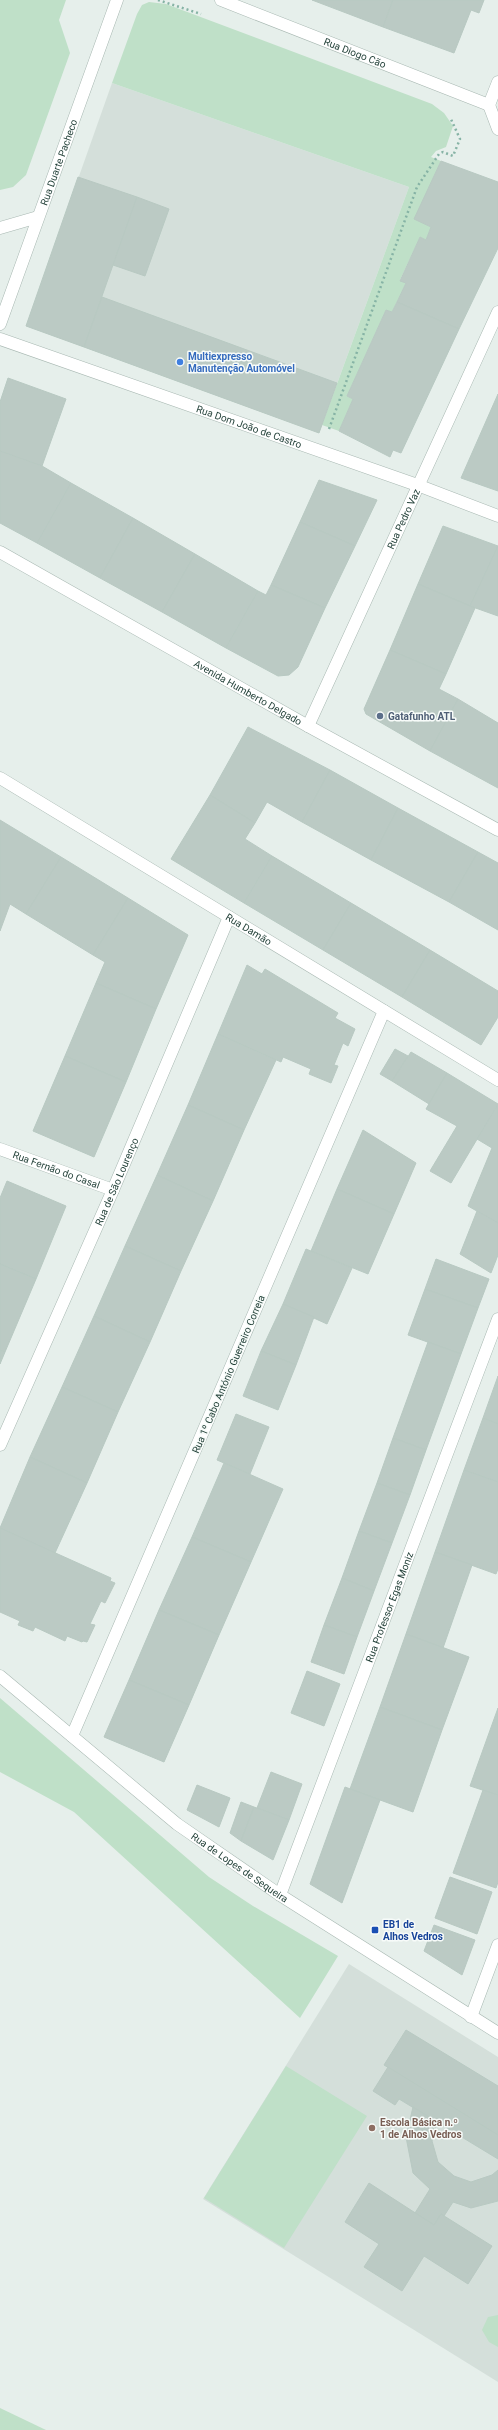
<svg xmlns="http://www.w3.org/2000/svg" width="498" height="2430" font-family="Roboto,sans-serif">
	<rect width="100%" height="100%" fill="#e6efeb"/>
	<g fill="#d4dfda">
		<path d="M112 83 409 187 319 433 26 326Z"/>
		<path d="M349 1964 498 2057V2382L203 2199Z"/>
	</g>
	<g fill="#bfe0c8">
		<path d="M0 0H66L59 20 70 53 26 175 13 187 0 190Z"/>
		<path d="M149 2 166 4 432 104 444 113 453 126 446 147 436 151 431 157 441 161 415 219 431 227 426 240 420 237 400 280 406 283 392 312 386 310 347 396 353 399 339 431 322 425 409 187 112 83 137 14 142 5Z"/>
		<path d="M0 1698 209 1877 253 1906 338 1956 300 2018 74 1812 0 1772Z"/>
		<path d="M286 2066 367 2116 284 2248 204 2198Z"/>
		<path d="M498 2315V2347L489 2342 482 2330 488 2317Z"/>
		<path d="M0 2408 46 2430H0Z"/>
	</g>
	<g fill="#bbcac4" stroke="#b8c9c2">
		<path d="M312 0H393L383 27Z"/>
		<path d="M393 0H484L479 13 471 10 454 53 383 27Z"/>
		<path d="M441 161 498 182V248L459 329 397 302 406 283 400 281 420 237 426 240 431 227 414 219Z"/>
		<path d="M78 177 137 197 84 347 26 326Z"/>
		<path d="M137 197 169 209 145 276 113 265Z"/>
		<path d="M102 297 337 383 319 433 84 347Z"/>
		<path d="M397 302 459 329 401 453 393 450 390 457 339 431 353 399 347 396 386 310 392 312Z"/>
		<path d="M8 378 66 399 42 466 0 451V402Z"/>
		<path d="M498 394V491L461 478Z"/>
		<path d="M0 451 42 466 71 483 37 543 0 523Z"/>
		<path d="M319 480 377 500 355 546 300 522Z"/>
		<path d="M71 483 133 518 100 578 37 543Z"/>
		<path d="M133 518 195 554 162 612 100 578Z"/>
		<path d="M300 522 355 546 325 608 271 585Z"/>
		<path d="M443 526 498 546 470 606 418 584Z"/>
		<path d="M498 546V616L470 606Z"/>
		<path d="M195 554 258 591 226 648 162 612Z"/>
		<path d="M418 584 475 608 446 674 390 650Z"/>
		<path d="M271 585 325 608 298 667 289 675 278 676 226 648 258 591 266 595Z"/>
		<path d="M390 650 446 674 439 689 458 699 430 751 366 714 364 709Z"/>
		<path d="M458 699 498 723V788L430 751Z"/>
		<path d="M248 727 330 770 302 822 267 802 255 823 210 795Z"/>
		<path d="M330 770 398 808 371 860 302 822Z"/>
		<path d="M210 795 255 823 245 839 272 856 244 903 171 859Z"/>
		<path d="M398 808 478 852 449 902 371 860Z"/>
		<path d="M0 820 61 857 26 914 10 904 0 931Z"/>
		<path d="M478 852 498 863V930L449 902Z"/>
		<path d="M272 856 351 903 323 950 244 903Z"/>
		<path d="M61 857 128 898 93 955 26 914Z"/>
		<path d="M128 898 188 935 156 1009 96 983 105 962 93 955Z"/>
		<path d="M351 903 430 950 402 997 323 950Z"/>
		<path d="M430 950 498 991V1017L481 1045 402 997Z"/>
		<path d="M247 965 262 974 265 969 338 1013 335 1018 355 1029 348 1046 343 1043 334 1065 338 1066 331 1083 309 1074 311 1069 283 1057 281 1062 218 1034Z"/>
		<path d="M96 983 156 1009 126 1082 65 1056Z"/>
		<path d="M218 1034 276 1060 244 1130 188 1105Z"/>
		<path d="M395 1049 408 1056 392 1081 380 1074Z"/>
		<path d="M411 1052 447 1073 429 1104 392 1081Z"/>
		<path d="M65 1056 126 1082 94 1157 33 1131Z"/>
		<path d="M447 1073 498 1104 451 1183 430 1171 457 1126 426 1109Z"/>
		<path d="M188 1105 244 1130 213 1201 157 1175Z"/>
		<path d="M498 1105V1223L468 1206 492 1148 477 1139Z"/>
		<path d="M363 1130 416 1163 394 1214 337 1189Z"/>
		<path d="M157 1175 213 1201 181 1271 125 1246Z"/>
		<path d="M7 1181 66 1206 36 1279 0 1264V1198Z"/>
		<path d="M337 1189 394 1214 368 1274 311 1251Z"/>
		<path d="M477 1211 498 1223V1255L491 1273 460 1254Z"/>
		<path d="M125 1246 181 1271 150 1342 94 1316Z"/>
		<path d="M306 1249 352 1268 327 1324 283 1304Z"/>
		<path d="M436 1259 489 1279 478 1308 425 1289Z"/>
		<path d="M0 1264 36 1279 5 1352 0 1350Z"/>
		<path d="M425 1289 478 1308 461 1354 408 1335Z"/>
		<path d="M283 1304 314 1317 296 1365 261 1351Z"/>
		<path d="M94 1316 150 1342 118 1412 62 1387Z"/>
		<path d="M428 1342 461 1354 426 1450 393 1438Z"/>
		<path d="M0 1350 5 1352 0 1364Z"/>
		<path d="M261 1351 296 1365 278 1410 243 1396Z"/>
		<path d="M498 1376V1424L483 1418Z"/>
		<path d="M62 1387 118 1412 87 1483 30 1457Z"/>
		<path d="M236 1414 269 1427 250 1474 217 1460Z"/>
		<path d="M483 1418 498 1424V1482L464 1470Z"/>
		<path d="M393 1438 426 1450 410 1495 377 1483Z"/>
		<path d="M30 1457 87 1483 55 1553 0 1528Z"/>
		<path d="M224 1463 283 1489 251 1562 192 1537Z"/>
		<path d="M464 1470 498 1482V1569L496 1574 435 1552Z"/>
		<path d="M377 1483 410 1495 392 1543 359 1531Z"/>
		<path d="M0 1528 111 1578 110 1581 115 1583 105 1603 101 1601 90 1624 95 1625 87 1642 83 1641 82 1642 67 1636 65 1641 35 1627 33 1631 18 1625 20 1621 0 1612Z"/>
		<path d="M359 1531 392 1543 374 1591 342 1578Z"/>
		<path d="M192 1537 251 1562 219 1635 159 1610Z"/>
		<path d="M435 1552 472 1565 443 1648 406 1634Z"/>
		<path d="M342 1578 374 1591 357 1637 324 1625Z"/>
		<path d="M159 1610 219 1635 189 1705 129 1680Z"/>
		<path d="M324 1625 357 1637 344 1674 311 1662Z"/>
		<path d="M406 1634 469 1657 442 1730 380 1707Z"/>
		<path d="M307 1671 340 1684 324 1726 291 1713Z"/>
		<path d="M129 1680 189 1705 164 1762 104 1737Z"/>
		<path d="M380 1707 442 1730 413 1812 350 1789Z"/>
		<path d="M498 1708V1795L470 1786Z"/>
		<path d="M271 1772 302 1784 289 1820 257 1808Z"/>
		<path d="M197 1785 230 1798 219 1827 187 1810Z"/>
		<path d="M345 1787 380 1800 342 1903 310 1884Z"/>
		<path d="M483 1790 498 1795V1882L496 1888 453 1873Z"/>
		<path d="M241 1802 254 1807 241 1841 230 1833Z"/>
		<path d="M254 1807 289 1820 273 1860 241 1841Z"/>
		<path d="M450 1877 492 1892 477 1934 435 1918Z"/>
		<path d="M434 1925 475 1940 462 1975 424 1951Z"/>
		<path d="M406 2030 498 2086V2135L384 2065Z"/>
		<path d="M388 2067 498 2135V2159L399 2099 395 2105 373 2091Z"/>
		<path d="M413 2107 437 2122 432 2141 438 2162 454 2176 471 2182 492 2175 498 2170V2201L471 2208 453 2202 444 2216 441 2214 434 2225 415 2213 430 2189 413 2173 406 2137Z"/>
		<path d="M369 2183 434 2225 441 2214 492 2246 468 2284 424 2256 402 2291 364 2267 379 2244 345 2222Z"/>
	</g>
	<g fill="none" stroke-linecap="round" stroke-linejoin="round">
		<g stroke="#a8b8b2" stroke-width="13">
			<g id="minor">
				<path id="s1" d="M221 0 489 105"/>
				<path d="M489 105 498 129"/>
				<path d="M489 105 498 82"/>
				<path d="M0 228 38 217"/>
				<path id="s2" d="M0 324 117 0"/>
				<path id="s3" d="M0 339 420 486 498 516"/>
				<path id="s4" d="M0 552 308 726 498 830"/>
				<path id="s5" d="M308 726 498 312"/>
				<path id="s6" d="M0 778 498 1080"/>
				<path id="s7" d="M0 1149 113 1190"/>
				<path id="s8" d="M0 1445 113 1190 229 917"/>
				<path id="s9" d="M0 1676 177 1824 280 1895 498 2033"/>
				<path d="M72 1736 384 1011"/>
				<path id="s10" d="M280 1895 498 1319"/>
				<path d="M471 2017 498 1945"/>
			</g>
		</g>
		<g stroke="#86b3a5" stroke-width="2.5" stroke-dasharray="2 3" stroke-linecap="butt">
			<path d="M158 0 201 14"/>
			<path d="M329 429 417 187 439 154 443 152 453 156 460 139 450 117"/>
		</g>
		<use href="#minor" stroke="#fff" stroke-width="12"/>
	</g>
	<circle fill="#3f7fe0" stroke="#f7fbf9" stroke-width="1.5" cx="180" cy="362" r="4"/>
	<circle fill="#5c6f8a" stroke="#f7fbf9" stroke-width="1.5" cx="380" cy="716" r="4"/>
	<rect fill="#1a4fb4" stroke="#f7fbf9" stroke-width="1.5" x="371" y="1926" width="8" height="8" rx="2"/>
	<circle fill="#8d6e63" stroke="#f7fbf9" stroke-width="1.5" cx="372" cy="2128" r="4"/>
	<g text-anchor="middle" stroke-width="3" stroke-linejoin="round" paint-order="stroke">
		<g font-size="10" fill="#24423a" stroke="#f7fbf9">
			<text dy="4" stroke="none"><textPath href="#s1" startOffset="144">Rua Diogo Cão</textPath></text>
			<text dy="4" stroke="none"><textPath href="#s2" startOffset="172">Rua Duarte Pacheco</textPath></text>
			<text dy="4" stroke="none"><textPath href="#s3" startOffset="264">Rua Dom João de Castro</textPath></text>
			<text dy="4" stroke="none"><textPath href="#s5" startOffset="228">Rua Pedro Vaz</textPath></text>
			<text dy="4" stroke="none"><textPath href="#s4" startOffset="285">Avenida Humberto Delgado</textPath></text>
			<text dy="4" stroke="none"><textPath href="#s6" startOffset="291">Rua Damão</textPath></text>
			<text dy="4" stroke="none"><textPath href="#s7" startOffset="60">Rua Fernão do Casal</textPath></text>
			<text dy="4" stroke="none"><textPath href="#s8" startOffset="288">Rua de São Lourenço</textPath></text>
			<text transform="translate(228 1374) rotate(-67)" y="4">Rua 1º Cabo António Guerreiro Correia</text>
			<text dy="4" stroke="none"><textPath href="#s10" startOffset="308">Rua Professor Egas Moniz</textPath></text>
			<text dy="4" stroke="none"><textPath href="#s9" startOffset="307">Rua de Lopes de Sequeira</textPath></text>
		</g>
		<g font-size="10" font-weight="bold" fill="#366cbe" stroke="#f7fbf9" text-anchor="start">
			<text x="188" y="360">Multiexpresso<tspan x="188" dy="12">Manutenção Automóvel</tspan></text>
		</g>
		<g font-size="10" font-weight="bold" fill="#4e5e75" stroke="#f7fbf9" text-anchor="start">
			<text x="388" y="720">Gatafunho ATL</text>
		</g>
		<g font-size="10" font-weight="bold" fill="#164399" stroke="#f7fbf9" text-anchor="start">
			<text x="383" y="1928">EB1 de<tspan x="383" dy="12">Alhos Vedros</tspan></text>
		</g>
		<g font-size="10" font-weight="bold" fill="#785e54" stroke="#f7fbf9" text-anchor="start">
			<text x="380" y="2126">Escola Básica n.º<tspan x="380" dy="12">1 de Alhos Vedros</tspan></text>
		</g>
	</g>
</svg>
